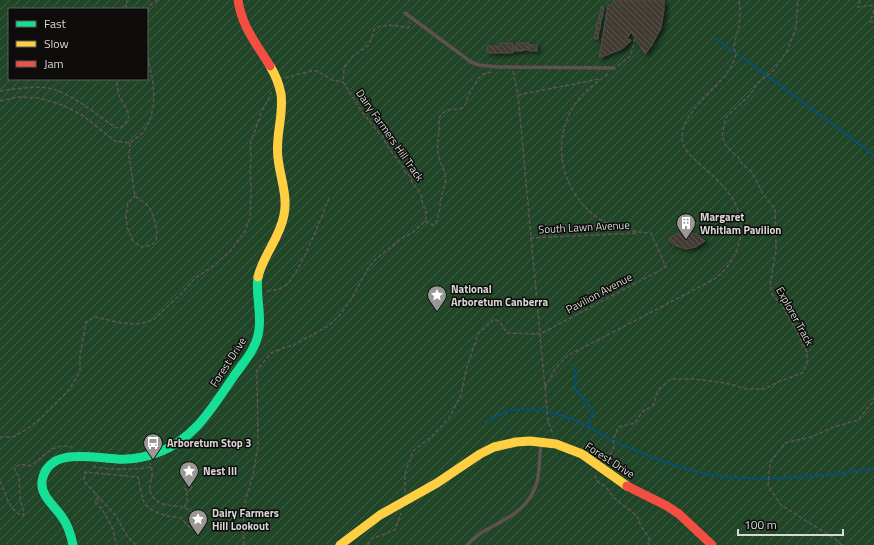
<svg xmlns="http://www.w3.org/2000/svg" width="874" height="545" font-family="'Titillium Web',sans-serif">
	<defs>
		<pattern id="garden-furrows" width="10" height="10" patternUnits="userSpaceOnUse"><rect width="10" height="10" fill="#204527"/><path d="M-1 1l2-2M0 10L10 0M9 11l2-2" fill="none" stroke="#405f46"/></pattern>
		<pattern id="building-back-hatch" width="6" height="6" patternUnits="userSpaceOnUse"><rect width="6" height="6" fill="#423b31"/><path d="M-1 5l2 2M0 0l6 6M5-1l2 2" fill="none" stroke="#5d574e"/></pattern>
		<filter id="shadow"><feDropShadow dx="3" dy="2" stdDeviation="2" flood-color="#0009"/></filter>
	</defs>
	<rect width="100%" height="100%" fill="#242221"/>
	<path fill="url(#garden-furrows)" fill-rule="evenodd" d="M0 0H874V545H0ZM9 9H147V79H9Z"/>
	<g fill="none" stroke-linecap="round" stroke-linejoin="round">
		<g stroke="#074f77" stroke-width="2">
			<path d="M716 39 734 52"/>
			<path d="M739 55 874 155"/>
			<path d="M573 367 576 374 575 389 593 410 589 427"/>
			<path d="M487 422C495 418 504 411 512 410 539 407 566 415 590 428 598 432 606 437 614 441 645 455 676 468 708 474 739 480 768 479 799 477 824 476 849 473 874 468"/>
		</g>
	</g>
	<g fill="url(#building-back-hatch)" stroke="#4f4d4c" filter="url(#shadow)">
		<path d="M614 0H664V10L661 28 652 45 645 54 631 32 627 39 628 40 630 39 631 41 622 49 599 58 608 5H613L612 3Z"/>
		<path d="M601 6 604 7 602 19H599Z"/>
		<path d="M598 19 601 20 600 29 596 28Z"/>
		<path d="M596 28 599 29 598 39H594Z"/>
		<path d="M500 43H513V53H487V46H500Z"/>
		<rect x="516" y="43" width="13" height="7"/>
		<rect x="530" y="45" width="7" height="6"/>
		<path d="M513 46H516V50H523V51H513Z"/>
		<path d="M687 232 696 234 705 241 696 247 686 249 673 245 668 239 675 234Z"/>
	</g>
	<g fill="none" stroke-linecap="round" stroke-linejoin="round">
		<g stroke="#5e5452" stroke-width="1.5" stroke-dasharray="4 2" stroke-linecap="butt">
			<path d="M860 0 858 7 874 5"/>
			<path d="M126 9 127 0"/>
			<path d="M874 10 870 22H874"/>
			<path d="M147 11 150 5 158 0"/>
			<path d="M618 66 631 55 635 39"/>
			<path d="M513 71 518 95 548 421 553 435"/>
			<path d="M285 78 311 71H317L332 80 343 82"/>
			<path d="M0 91C13 89 40 85 53 89 76 97 96 114 116 128L122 127 128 120 129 114 119 96 116 79"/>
			<path d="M518 95 599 79"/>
			<path d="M0 101 18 97 40 98 62 105 82 115 115 141 130 143C134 139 141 136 144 131 159 108 154 80 147 56"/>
			<path d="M130 143 129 156 135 196C139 199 144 202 148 206 153 212 160 234 155 242 152 246 146 247 141 247L133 241 127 227 126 216 128 203 135 196"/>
			<path d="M425 221 430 224 435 225C440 213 439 210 441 199 442 191 447 183 445 175 445 170 442 166 440 161 436 150 438 142 439 131 440 125 437 118 442 114 448 107 456 111 462 108 467 106 466 99 469 95 470 91 479 76 482 75 486 72 489 74 493 71"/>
			<path d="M530 238 636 233"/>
			<path d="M267 291C273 290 279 290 285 286 298 277 323 215 329 197"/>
			<path d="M545 388 555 369 567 356 711 281C725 273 735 258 739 243 748 208 725 186 702 166 693 158 684 151 682 139 680 111 720 89 732 65 733 62 736 57 736 54 736 53 734 49 734 48 734 42 737 34 739 27 740 19 740 9 739 0"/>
			<path d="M0 437H13L27 429 41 418 68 391 80 372V355L86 322 95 317 121 323 138 324 153 320 182 293 195 278 215 265 232 249 245 231 250 218 251 190 250 171 251 155 250 145 261 113 270 96 271 92"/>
			<path d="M607 460 614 448 613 440 618 427 635 423 642 412 651 407 654 404 658 390 671 379H693L711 381 730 384 746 389H765L778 382 802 373 807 364V352L802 344 800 337 783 307 772 294 770 285 776 250 775 209 763 194 752 172 743 165 738 157 731 151 725 144 722 136 726 117 750 95 757 84 773 71 787 51 796 28 798 0"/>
			<path d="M95 466 94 467C116 470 130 470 151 467"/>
			<path d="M595 475V477L598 482 605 486 614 498 637 516 641 526 649 538V545"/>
			<path d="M0 481C6 493 8 510 23 516L24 513 20 499 19 476 15 472V467L21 464 29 466C45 458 51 442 72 447"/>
			<circle cx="188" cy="487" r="3.5"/>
			<path d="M405 492V474L413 451 431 437 449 418 461 395 466 370 478 334 494 319 500 322 507 333 540 334 666 267 651 233C633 232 613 228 598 218 565 195 552 151 569 115 578 95 592 86 609 73"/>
			<path d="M99 498 95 500V502L102 509 113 529 116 545"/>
			<path d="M184 507 187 502V490"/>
			<path d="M136 545 127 536 116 516 84 481 85 472 138 477C140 485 141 494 144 502 150 513 170 517 181 518L190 528 195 529C196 494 166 515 153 497 147 489 151 483 152 475 153 471 151 467 150 463"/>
			<path d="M244 545 243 524 245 501 253 475 258 446 257 370 271 353 283 348 294 345 328 326 339 316 350 301 369 267 376 259 402 238 412 233 425 221 426 218V209L423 206 421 194 412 182 411 177 405 172 403 167 388 147 383 138 363 113 343 82 344 68 353 56 369 45 375 28C387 24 396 25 408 28L411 23"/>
			<path d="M368 545 371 539 395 530 401 513"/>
			<path d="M842 545 835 539 781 505 768 486 770 463 785 443 811 437 834 427 858 420 872 403 874 398"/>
		</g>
		<g stroke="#60514e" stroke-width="3.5">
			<path d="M405 13 471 62 479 65 497 67 614 68"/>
			<path d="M467 545C471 541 476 537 481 533 505 519 529 511 537 482 540 470 539 457 541 445"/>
		</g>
		<path stroke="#16e098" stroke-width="9" d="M73 545C71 535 68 525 62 517 55 506 40 496 42 481 48 446 93 458 117 459 131 460 146 457 159 452 195 439 213 406 234 376 243 363 255 350 258 335 263 316 255 296 258 277"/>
		<g stroke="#ffcf43" stroke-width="9">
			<path d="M258 277C263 255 280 238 284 215 288 196 280 177 278 158 275 136 284 115 281 94 279 84 275 74 270 66"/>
			<path d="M340 545 380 515 437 483 480 454 494 447 516 442 530 441 556 444 582 454 627 486"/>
		</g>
		<g stroke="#f24e42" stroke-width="9">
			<path d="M238 0C242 27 256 43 270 66"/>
			<path d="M627 486 667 506 679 514 712 545"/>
		</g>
	</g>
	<defs>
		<g id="building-pin" transform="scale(1)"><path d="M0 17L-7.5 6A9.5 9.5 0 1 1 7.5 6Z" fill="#9a9897" stroke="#0d0c0b"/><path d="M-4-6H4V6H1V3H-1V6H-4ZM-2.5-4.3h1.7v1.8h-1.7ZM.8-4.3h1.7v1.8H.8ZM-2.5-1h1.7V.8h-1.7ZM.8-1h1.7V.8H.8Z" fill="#fff"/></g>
		<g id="sight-pin" transform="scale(1)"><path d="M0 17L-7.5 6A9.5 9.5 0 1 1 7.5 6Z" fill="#9a9897" stroke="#0d0c0b"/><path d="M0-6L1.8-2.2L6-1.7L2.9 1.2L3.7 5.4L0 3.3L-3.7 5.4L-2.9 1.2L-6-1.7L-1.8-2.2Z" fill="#fff"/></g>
		<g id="bus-pin" transform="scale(1)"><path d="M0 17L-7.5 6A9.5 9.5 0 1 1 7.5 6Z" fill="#9a9897" stroke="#0d0c0b"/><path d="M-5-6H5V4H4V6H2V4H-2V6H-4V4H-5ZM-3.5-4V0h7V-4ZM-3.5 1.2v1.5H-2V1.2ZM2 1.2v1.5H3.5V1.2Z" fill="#fff"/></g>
	</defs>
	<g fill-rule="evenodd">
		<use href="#building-pin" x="686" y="223"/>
		<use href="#sight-pin" x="437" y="295"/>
		<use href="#bus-pin" x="153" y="443"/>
		<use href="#sight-pin" x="189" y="471"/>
		<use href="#sight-pin" x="198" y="519"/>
	</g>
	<g text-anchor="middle" stroke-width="3" stroke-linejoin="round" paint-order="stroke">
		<g font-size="11" fill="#dad8d7" stroke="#0d0c0b">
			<text transform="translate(390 135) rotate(55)" y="4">Dairy Farmers Hill Track</text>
			<text transform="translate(584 227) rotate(-3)" y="4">South Lawn Avenue</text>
			<text transform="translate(599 293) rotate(-28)" y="4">Pavilion Avenue</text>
			<text transform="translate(795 316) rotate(61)" y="4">Explorer Track</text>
			<text transform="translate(228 362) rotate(-57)" y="4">Forest Drive</text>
			<text transform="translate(610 460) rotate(33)" y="4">Forest Drive</text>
		</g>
		<g font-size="11" font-weight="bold" fill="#dad8d7" stroke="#0d0c0b" text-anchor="start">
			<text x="700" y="221">Margaret<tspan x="700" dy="13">Whitlam Pavilion</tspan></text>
			<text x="451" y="293">National<tspan x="451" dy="13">Arboretum Canberra</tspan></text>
			<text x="167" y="447">Arboretum Stop 3</text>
			<text x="203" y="475">Nest III</text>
			<text x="212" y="517">Dairy Farmers<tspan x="212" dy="13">Hill Lookout</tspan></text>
		</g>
	</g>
	<rect x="8" y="8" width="140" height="72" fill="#0d0c0b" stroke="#5f5e5d"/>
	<rect x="16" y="21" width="20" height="6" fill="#16e098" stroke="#5f5e5d"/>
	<text x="44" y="28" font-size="12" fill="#dad8d7">Fast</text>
	<rect x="16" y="41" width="20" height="6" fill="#ffcf43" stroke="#5f5e5d"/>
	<text x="44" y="48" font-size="12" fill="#dad8d7">Slow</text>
	<rect x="16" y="61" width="20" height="6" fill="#f24e42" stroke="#5f5e5d"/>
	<text x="44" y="68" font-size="12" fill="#dad8d7">Jam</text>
	<path d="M738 529v6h105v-6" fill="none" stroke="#dad8d7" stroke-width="2"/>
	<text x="744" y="529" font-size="12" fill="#dad8d7" stroke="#0d0c0b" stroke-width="3" paint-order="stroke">100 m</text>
</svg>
